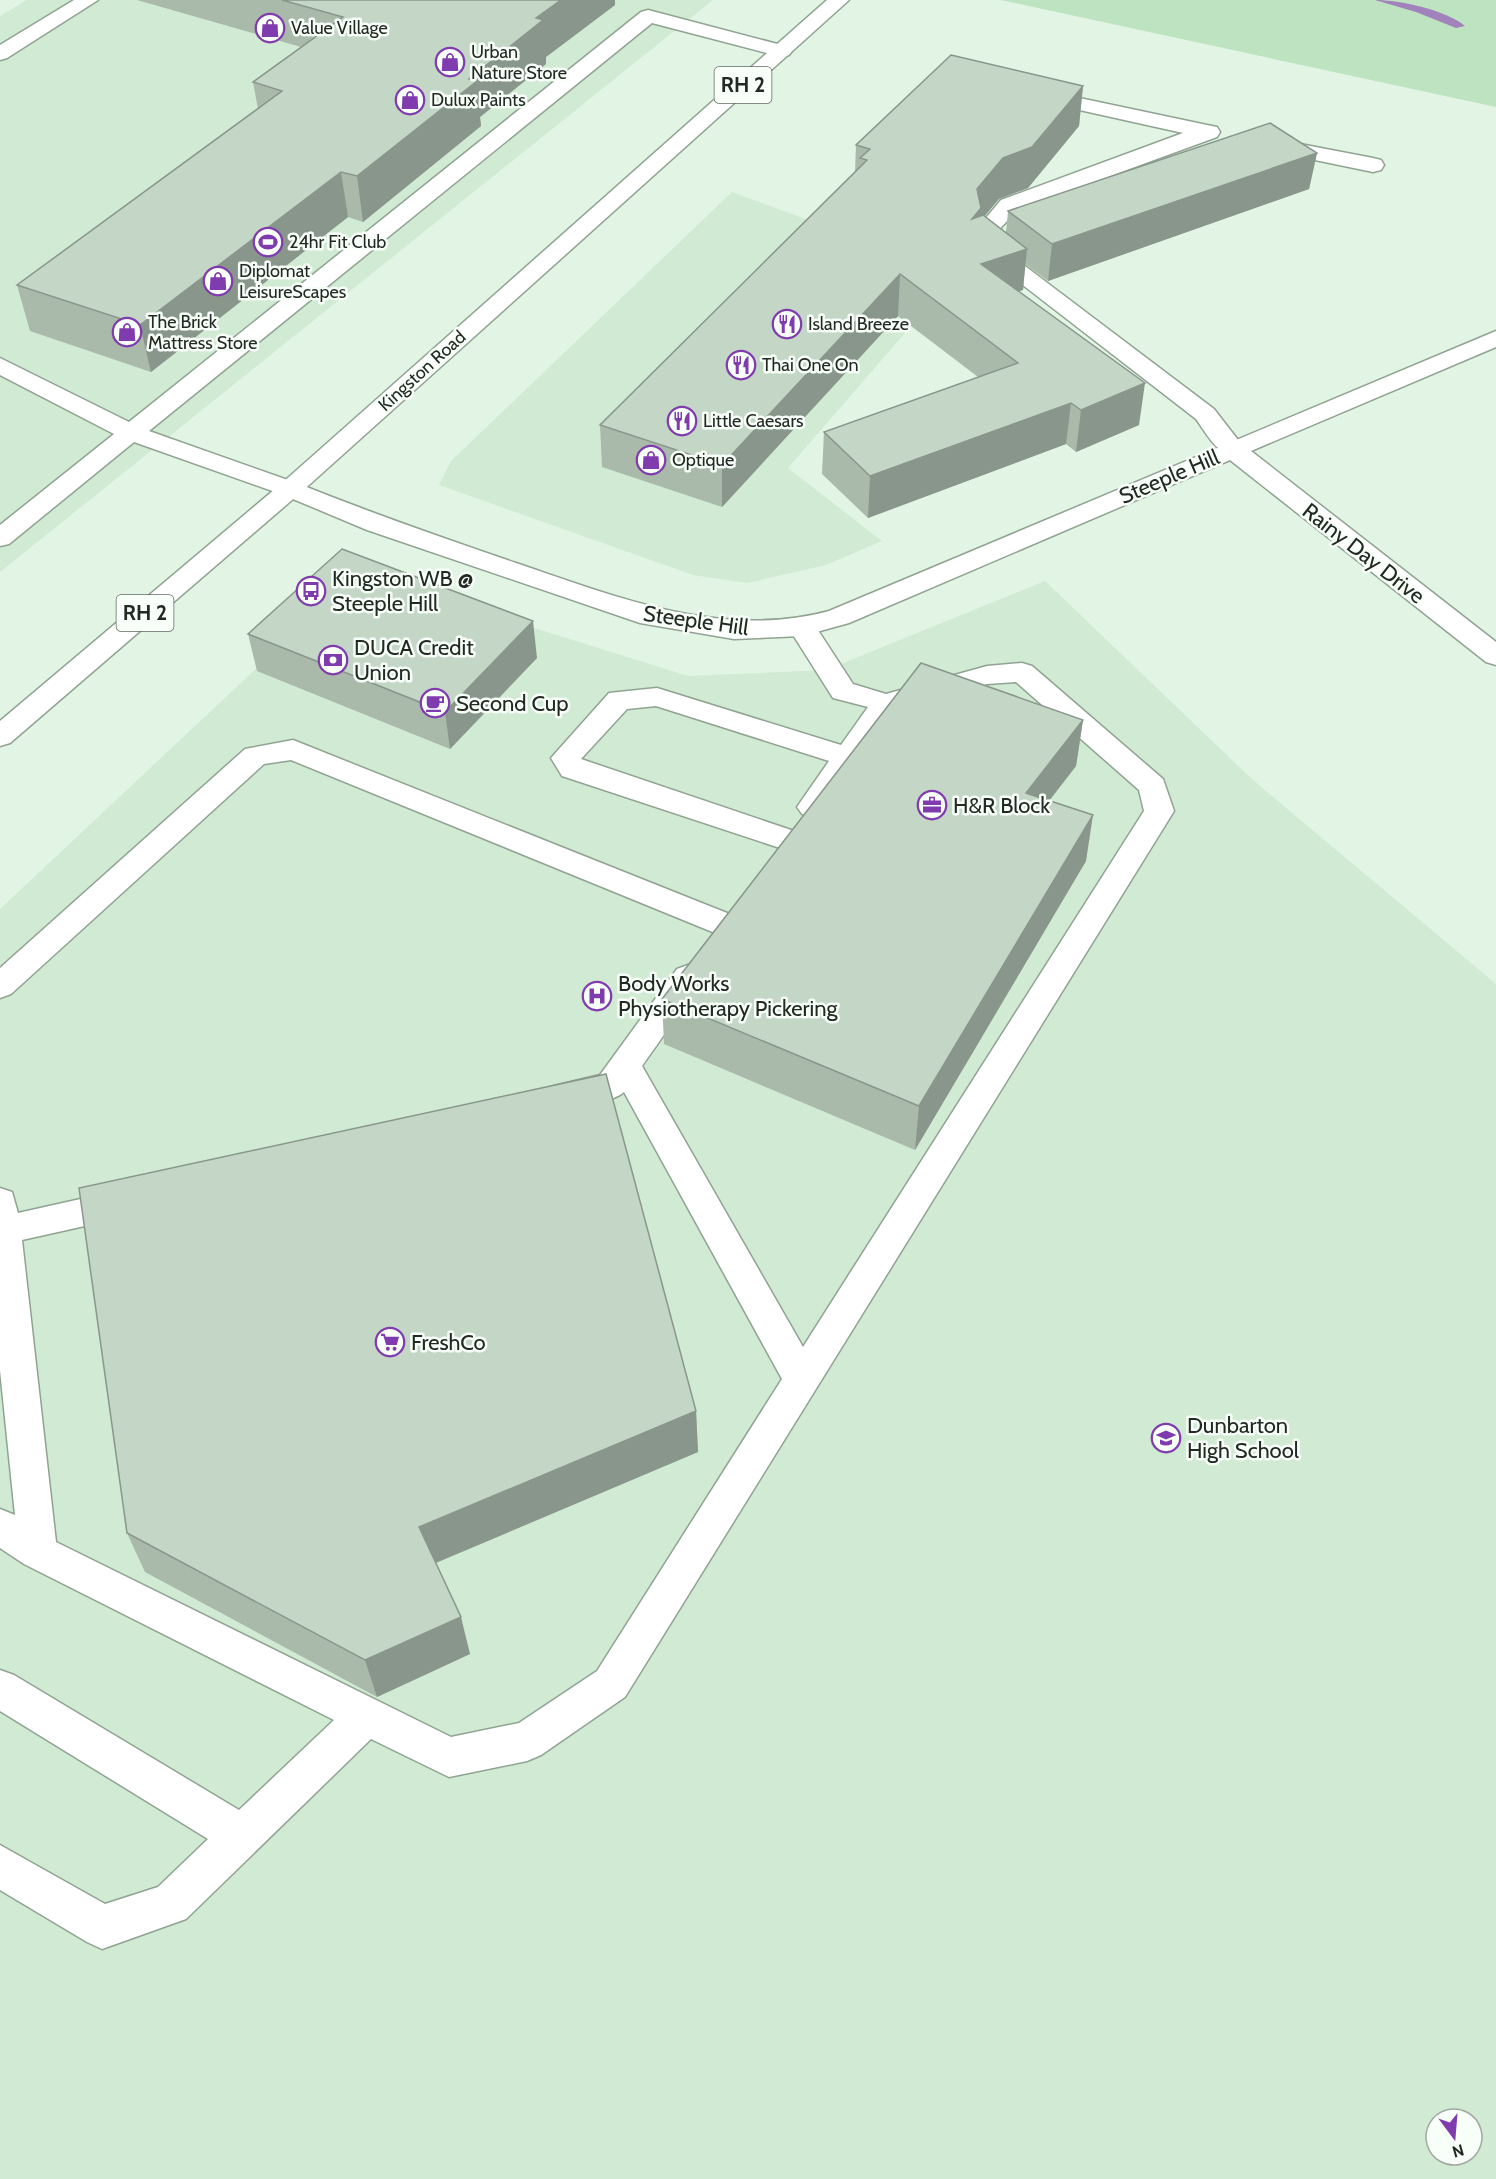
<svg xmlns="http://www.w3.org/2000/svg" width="1496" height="2179" font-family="Cabin,sans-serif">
	<rect width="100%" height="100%" fill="#e2f5e4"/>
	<g fill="#d1ead3" fill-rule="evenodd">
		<path d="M27 0H713L0 572V16Z"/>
		<path d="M732 192 938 268 944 288 788 468 882 541 826 565 747 583 693 575 439 485 451 461Z"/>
		<path d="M358 573 688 676 826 670 1045 581 1253 780 1496 984V2179H0V909ZM1436 2119H1472V2155H1436Z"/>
	</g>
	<path fill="#bde3c1" d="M1001 0H1496V107Z"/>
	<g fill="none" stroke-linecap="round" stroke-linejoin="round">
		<path fill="#a182bb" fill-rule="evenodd" d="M1375 0C1400 0 1446 10 1465 26L1456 28 1416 12Z"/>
		<g stroke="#90a392" stroke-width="3">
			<g id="service">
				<path d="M74 0H98L7 58 0 60V45Z"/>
				<path d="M648 10 789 47 792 51 789 55 782 57 652 23 149 431 299 484 303 489 299 494 290 497 281 494 134 442 9 544 0 546V525L114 434 0 375V358L129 422 641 12Z"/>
				<path d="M1037 89 1207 125 1217 127 1220 132 1217 137 1017 210 997 232 1001 248 1214 409 1245 449 1241 454C1219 460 1208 435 1196 419L979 251 975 231 1001 200 1183 133 1030 99 1027 95 1030 91Z"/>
				<path d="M1274 139 1373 158 1381 160 1384 165 1381 170 1373 172 1266 150 1263 145 1266 140Z"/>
				<path d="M802 618 812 621 853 684 886 694 987 666 1022 663 1032 666 1163 779 1174 811 625 1697 541 1755 527 1761 449 1777 371 1739 186 1919 102 1949 87 1942 0 1890V1845L105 1904 158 1887 208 1839 0 1711V1670L14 1675 239 1810 334 1720 24 1564 0 1548V1509L15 1515 0 1370V1188L12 1192 18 1213 125 1189 137 1193 142 1203 137 1213 125 1217 22 1240 56 1542 451 1737 519 1723 597 1671 782 1379 624 1092C612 1103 569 1109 554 1104L549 1095 554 1086 600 1075 677 969 688 965 699 969 704 977 699 985 642 1066 803 1347 1144 811 1139 790 1016 682 987 684 896 710 822 814 812 817 802 814 797 807 829 761 656 706 627 709 581 759 800 833 804 840 800 847 789 851 562 776 551 758 609 693 657 688 841 745 868 707 833 698 788 627 792 621Z"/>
				<path d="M293 740 737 917 741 925 737 933 726 936 715 933 291 760 264 764 11 994 0 998V968L245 749Z"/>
			</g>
		</g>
		<g stroke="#90a392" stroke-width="3">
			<path id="minor" d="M1496 331V347L1251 451 1496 642V665L1486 662 1230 460 849 623 802 636 734 639 640 623 367 530 281 494 277 489 281 484 290 481 299 484C371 513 443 538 516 563 617 597 722 640 829 611Z"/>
		</g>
		<g stroke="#90a392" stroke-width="3">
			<path id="primary" d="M827 0H849L299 494 10 743 0 746V721L281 484Z"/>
		</g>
		<use href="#service" fill="#fff" fill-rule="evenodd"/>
		<use href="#minor" fill="#fff" fill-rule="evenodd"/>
		<use href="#primary" fill="#fff" fill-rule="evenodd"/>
	</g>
	<g fill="#a9b9aa">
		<path d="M137 0H615V5L546 57V64L480 117 481 126 363 222 348 217 151 372 30 331 17 285 258 109 253 82 301 47Z"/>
		<path d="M1083 86 1079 126 1028 188 999 199 985 216 1006 232 1008 211 1317 153 1309 189 1048 281 1025 264 1023 290 1018 291 1139 425 1076 452 1066 444 868 518 822 474 824 432 978 377 898 316 722 507 602 467 600 425 855 172 856 145Z"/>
		<path d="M248 634 537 658 450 749 257 671Z"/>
		<path d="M1083 720 1076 766 1050 800 1086 861 915 1150 664 1044 662 999Z"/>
		<path d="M696 1411 698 1452 436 1563 470 1654 377 1697 145 1572 127 1533Z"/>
	</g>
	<g fill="#89968b">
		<path d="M561 0H615V5L546 57V64L480 117 481 126 363 222 357 176 469 79 536 18Z"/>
		<path d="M1083 86 1079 126 1028 188 999 199 980 221 972 219 977 189 1003 158Z"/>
		<path d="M1317 153 1309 189 1048 281 1052 244Z"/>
		<path d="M341 172 348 217 151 372 140 325Z"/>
		<path d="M1027 249 1023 290 978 305 981 264Z"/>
		<path d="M900 274 898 316 722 507V465Z"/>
		<path d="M1145 383 1139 425 1076 452 1081 410Z"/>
		<path d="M1071 403 1066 444 868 518 870 476Z"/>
		<path d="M533 621 537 658 450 749 445 712Z"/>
		<path d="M1083 720 1076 766 1019 839 1026 793Z"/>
		<path d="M1093 815 1086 861 915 1150 919 1106Z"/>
		<path d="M696 1411 698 1452 428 1566 419 1527Z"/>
		<path d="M461 1617 470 1654 377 1697 365 1660Z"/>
	</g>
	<g fill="#c4d7c6" stroke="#89968b" stroke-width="1.5">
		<path d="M282 0H561L536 18 543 20 469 79 477 81 357 176 341 172 140 325 17 285 282 91 253 82 343 17Z"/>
		<path d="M951 55 1083 86 1032 147 1003 158 977 189 981 208 972 219 983 215 1027 249 981 264 1145 383 1081 410 1071 403 870 476 824 432 1018 363 900 274 722 465 600 425 867 160 860 158 870 149 856 145Z"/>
		<path d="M1270 123 1317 153 1052 244 1008 211Z"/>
		<path d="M342 549 533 621 445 712 248 634Z"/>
		<path d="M921 663 1083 720 1026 793 1093 815 919 1106 662 999Z"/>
		<path d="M606 1074 696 1411 419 1527 461 1617 365 1660 127 1533 79 1188Z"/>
	</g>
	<defs>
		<g id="shop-ring" transform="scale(1.5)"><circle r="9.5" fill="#f7fff8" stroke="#803baf" stroke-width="1.5"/><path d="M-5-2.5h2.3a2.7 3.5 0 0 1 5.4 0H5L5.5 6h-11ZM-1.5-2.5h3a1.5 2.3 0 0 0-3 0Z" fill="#803baf"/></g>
		<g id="stadium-ring" transform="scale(1.5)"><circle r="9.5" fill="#f7fff8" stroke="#803baf" stroke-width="1.5"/><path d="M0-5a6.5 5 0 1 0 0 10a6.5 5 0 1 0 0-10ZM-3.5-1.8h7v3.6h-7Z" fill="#803baf"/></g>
		<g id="restaurant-ring" transform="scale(1.5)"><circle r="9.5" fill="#f7fff8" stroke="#803baf" stroke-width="1.5"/><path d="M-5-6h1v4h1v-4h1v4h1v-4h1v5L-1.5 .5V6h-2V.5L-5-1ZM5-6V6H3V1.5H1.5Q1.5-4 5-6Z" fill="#803baf"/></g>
		<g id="bus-ring" transform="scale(1.5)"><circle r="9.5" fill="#f7fff8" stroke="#803baf" stroke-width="1.5"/><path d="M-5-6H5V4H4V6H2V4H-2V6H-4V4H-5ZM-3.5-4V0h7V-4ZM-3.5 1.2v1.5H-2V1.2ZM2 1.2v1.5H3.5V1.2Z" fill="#803baf"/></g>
		<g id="bank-ring" transform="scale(1.5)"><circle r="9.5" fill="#f7fff8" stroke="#803baf" stroke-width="1.5"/><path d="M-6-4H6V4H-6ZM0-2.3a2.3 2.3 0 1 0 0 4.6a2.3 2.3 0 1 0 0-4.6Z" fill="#803baf"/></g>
		<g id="cafe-ring" transform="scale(1.5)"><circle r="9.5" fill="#f7fff8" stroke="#803baf" stroke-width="1.5"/><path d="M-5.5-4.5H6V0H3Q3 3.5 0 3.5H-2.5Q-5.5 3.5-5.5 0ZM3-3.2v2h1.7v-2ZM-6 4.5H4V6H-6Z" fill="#803baf"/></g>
		<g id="office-ring" transform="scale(1.5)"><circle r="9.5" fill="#f7fff8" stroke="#803baf" stroke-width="1.5"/><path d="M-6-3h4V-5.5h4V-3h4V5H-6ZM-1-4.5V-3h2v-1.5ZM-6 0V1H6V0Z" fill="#803baf"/></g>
		<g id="hospital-ring" transform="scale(1.5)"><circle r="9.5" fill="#f7fff8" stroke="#803baf" stroke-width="1.5"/><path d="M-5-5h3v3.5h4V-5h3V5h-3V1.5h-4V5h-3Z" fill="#803baf"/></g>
		<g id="supermarket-ring" transform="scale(1.5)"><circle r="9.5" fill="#f7fff8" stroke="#803baf" stroke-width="1.5"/><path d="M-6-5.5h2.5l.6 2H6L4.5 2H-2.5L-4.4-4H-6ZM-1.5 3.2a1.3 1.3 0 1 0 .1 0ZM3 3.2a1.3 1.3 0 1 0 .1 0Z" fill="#803baf"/></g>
		<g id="school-ring" transform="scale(1.5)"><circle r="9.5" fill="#f7fff8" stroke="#803baf" stroke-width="1.5"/><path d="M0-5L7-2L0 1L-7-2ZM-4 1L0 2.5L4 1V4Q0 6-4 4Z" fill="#803baf"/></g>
	</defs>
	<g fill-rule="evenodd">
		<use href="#shop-ring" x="270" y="28"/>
		<use href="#shop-ring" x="450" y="62"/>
		<use href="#shop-ring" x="410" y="100"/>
		<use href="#stadium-ring" x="268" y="242"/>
		<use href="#shop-ring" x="218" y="281"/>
		<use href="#restaurant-ring" x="787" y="324"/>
		<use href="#shop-ring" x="127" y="332"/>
		<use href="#restaurant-ring" x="741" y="365"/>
		<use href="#restaurant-ring" x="682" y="421"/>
		<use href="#shop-ring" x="651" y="460"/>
		<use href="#bus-ring" x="311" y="591"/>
		<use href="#bank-ring" x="333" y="660"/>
		<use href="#cafe-ring" x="435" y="703"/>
		<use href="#office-ring" x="932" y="805"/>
		<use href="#hospital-ring" x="597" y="996"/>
		<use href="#supermarket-ring" x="390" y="1342"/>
		<use href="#school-ring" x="1166" y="1438"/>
	</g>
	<g text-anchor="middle" stroke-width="5" stroke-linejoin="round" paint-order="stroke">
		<g font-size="18" fill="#222923" stroke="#f7fff8" text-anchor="start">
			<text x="291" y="34">Value Village</text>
			<text x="471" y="58">Urban<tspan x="471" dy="21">Nature Store</tspan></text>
			<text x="431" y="106">Dulux Paints</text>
			<text x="289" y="248">24hr Fit Club</text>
			<text x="239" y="277">Diplomat<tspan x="239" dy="21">LeisureScapes</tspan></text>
			<text x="148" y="328">The Brick<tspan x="148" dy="21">Mattress Store</tspan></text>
			<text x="808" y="330">Island Breeze</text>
			<text x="762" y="371">Thai One On</text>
			<text x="703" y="427">Little Caesars</text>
			<text x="672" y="466">Optique</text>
		</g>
		<g font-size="18" fill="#222923" stroke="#f7fff8">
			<text transform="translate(422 371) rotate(-42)" y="6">Kingston Road</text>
		</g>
		<g fill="#f7fff8" stroke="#626963" stroke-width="1.5">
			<rect x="714.5" y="67" width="57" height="36" rx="4.5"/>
			<rect x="116.5" y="595" width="57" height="36" rx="4.5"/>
		</g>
		<g font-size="21" font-weight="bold" fill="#222923">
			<text x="743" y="92">RH 2</text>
			<text x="145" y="620">RH 2</text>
		</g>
		<g font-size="22" fill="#222923" stroke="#f7fff8">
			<text transform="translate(1169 476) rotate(-23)" y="8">Steeple Hill</text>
			<text transform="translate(1364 553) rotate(38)" y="8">Rainy Day Drive</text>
			<text transform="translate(696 620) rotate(8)" y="8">Steeple Hill</text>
		</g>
		<g font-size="22" fill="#222923" stroke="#f7fff8" text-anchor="start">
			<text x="332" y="586">Kingston WB @<tspan x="332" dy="25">Steeple Hill</tspan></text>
			<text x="354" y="655">DUCA Credit<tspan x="354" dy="25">Union</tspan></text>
			<text x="456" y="711">Second Cup</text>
			<text x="953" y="813">H&amp;R Block</text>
			<text x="618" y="991">Body Works<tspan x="618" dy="25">Physiotherapy Pickering</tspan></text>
			<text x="411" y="1350">FreshCo</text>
			<text x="1187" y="1433">Dunbarton<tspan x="1187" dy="25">High School</tspan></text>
		</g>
	</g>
	<g transform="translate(1454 2137) rotate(164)"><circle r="28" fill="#f7fff8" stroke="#a2a9a3" stroke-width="1.5"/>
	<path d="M0-4.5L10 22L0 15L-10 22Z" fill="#803baf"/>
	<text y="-9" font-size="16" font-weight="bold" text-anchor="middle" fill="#222923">N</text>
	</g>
</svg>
